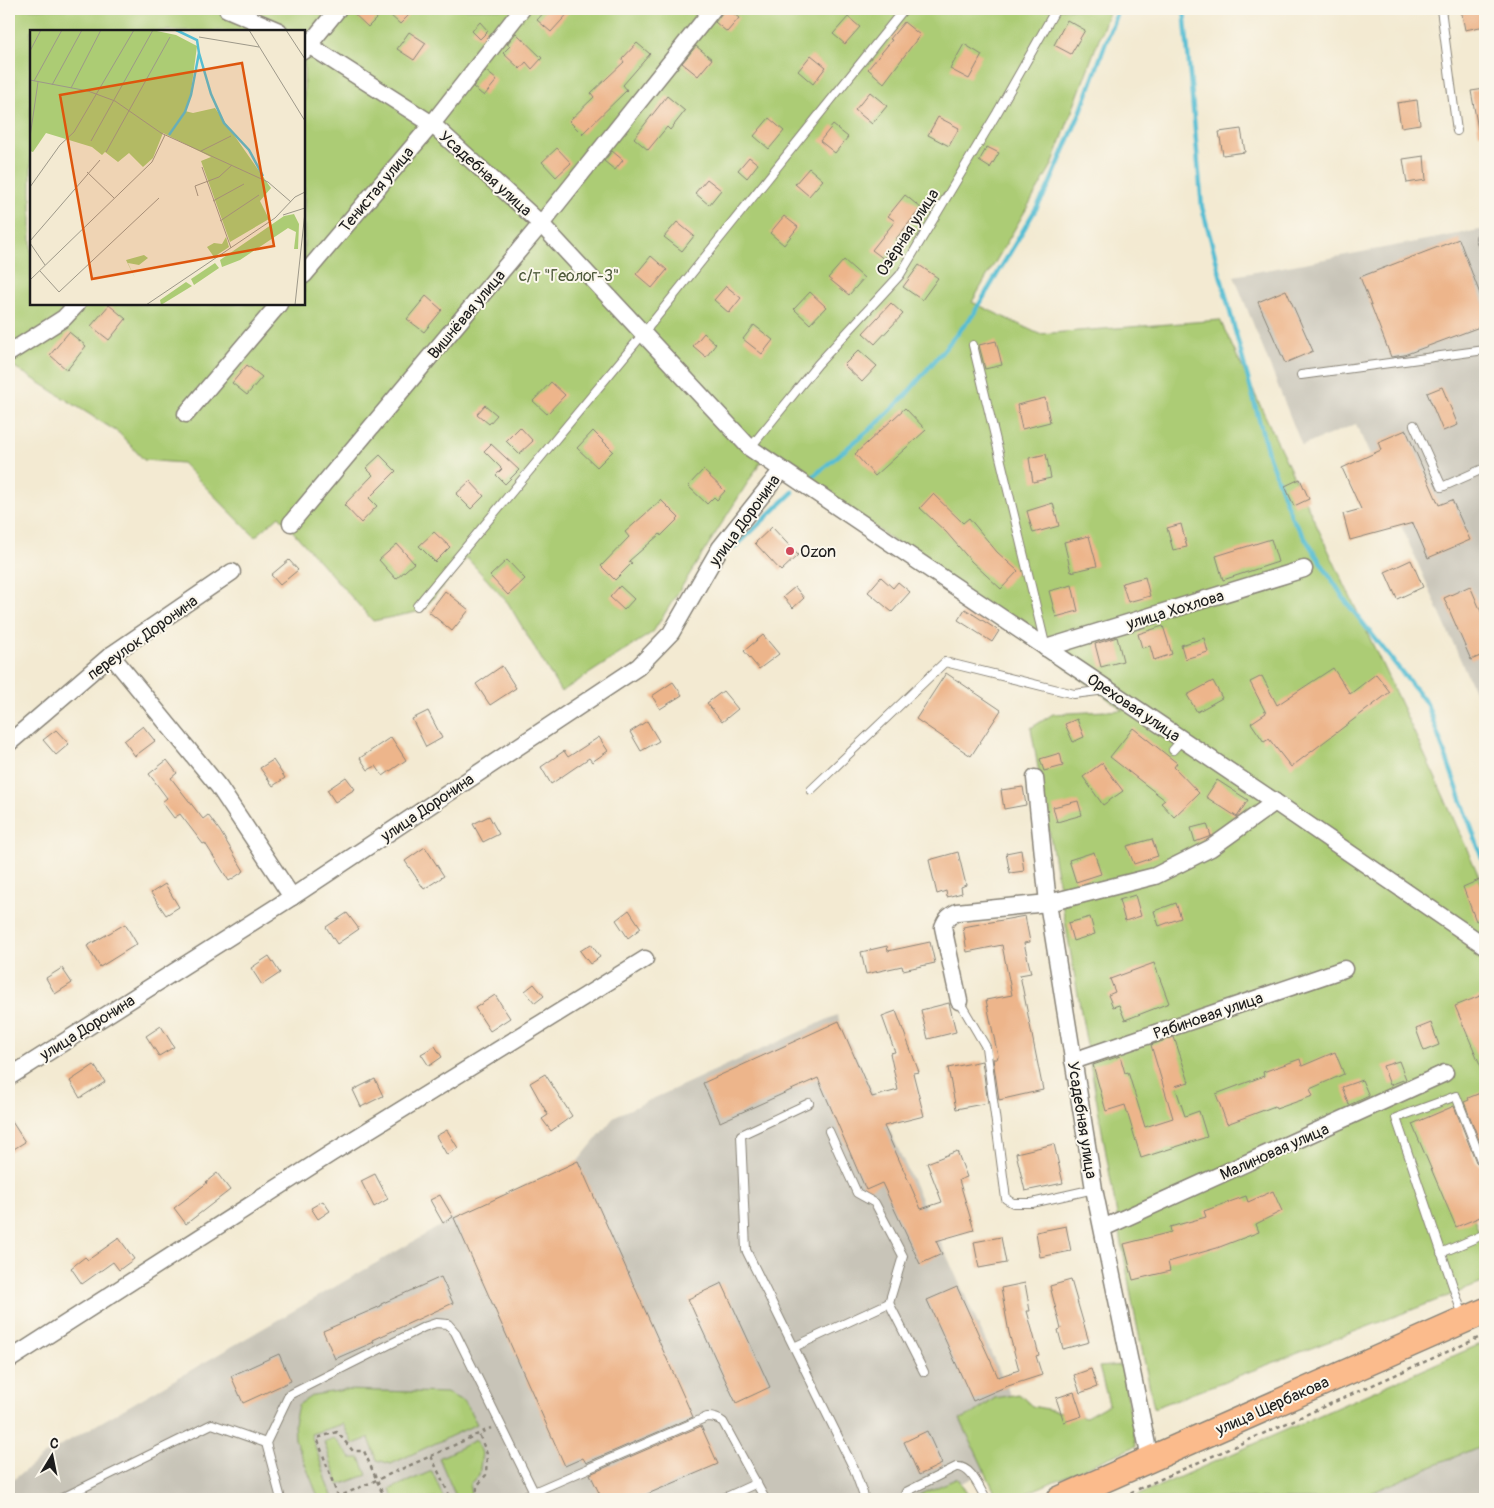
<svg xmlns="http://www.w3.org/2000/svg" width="1494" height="1508" font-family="Pangolin,sans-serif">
	<rect width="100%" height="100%" fill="#fbf7ec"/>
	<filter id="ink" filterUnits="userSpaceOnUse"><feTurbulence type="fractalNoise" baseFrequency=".02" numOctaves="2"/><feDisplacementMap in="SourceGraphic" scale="10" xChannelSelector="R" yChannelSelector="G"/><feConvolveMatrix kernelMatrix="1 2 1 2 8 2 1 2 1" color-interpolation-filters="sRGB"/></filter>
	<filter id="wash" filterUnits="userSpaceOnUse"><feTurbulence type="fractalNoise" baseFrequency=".0096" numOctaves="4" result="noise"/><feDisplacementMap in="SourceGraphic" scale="20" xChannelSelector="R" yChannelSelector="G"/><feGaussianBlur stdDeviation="1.12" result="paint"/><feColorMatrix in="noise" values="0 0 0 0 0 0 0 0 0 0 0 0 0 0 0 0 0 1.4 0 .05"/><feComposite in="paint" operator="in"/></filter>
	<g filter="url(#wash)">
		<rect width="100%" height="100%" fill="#f3ead2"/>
		<g fill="#c8c4b8">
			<path d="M1485 229V715L1356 424 1302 446 1234 276Z"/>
			<path d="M837 1015 1035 1449 927 1499H9V1483L46 1454 454 1218 578 1161 615 1116Z"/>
			<path d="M1485 1443V1499H1358Z"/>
		</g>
		<g fill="#accc74" stroke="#647448" fill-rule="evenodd">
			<path d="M9 9H1110L1052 165 972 302 1039 334 1220 320 1436 779 1485 890V1094L1445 1125 1485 1252V1282L1154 1408 1132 1301 1031 728 1053 714 1123 710 769 449 653 632 561 692 508 603 467 558 422 611 373 621 279 516 255 537 182 463 144 460 119 433 13 366 9 365ZM31 31H304V304H31Z"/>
			<path d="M1485 1342V1444L1357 1499H1130Z"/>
			<path d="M1122 1365 1136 1446 1013 1499H998L960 1419 976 1412 995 1398 1019 1394 1032 1406 1086 1417 1109 1404 1099 1367Z"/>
			<path d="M344 1390 447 1393 465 1402 477 1424 391 1464 377 1460 369 1438 353 1444 343 1424 311 1434 333 1499H319L295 1439 294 1423 298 1405 313 1395Z"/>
			<path d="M334 1438 351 1458H360L367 1475 339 1485 324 1442Z"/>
			<path d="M476 1440 482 1453 479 1476 470 1483 471 1497 465 1499H457L439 1458Z"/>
			<path d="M432 1471 444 1499H394L390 1489Z"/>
			<path d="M958 1478 970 1499H911L912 1498Z"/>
		</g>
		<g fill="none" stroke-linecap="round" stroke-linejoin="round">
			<g stroke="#56bed3" stroke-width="4.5">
				<path d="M1184 9 1202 207 1269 457 1292 518 1347 603 1427 704 1485 866"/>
				<path d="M810 479 881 420 905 396 973 315 1047 190 1081 111 1118 9"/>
				<path d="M734 548 793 492"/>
			</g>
		</g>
		<g id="blocks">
			<g fill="#edb58b">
				<path d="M349 9H386L368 27Z"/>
				<path d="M397 9H415L400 24 390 15Z"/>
				<path d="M547 9H572L551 32 537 20Z"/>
				<path d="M725 9H728L739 18 727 32 715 22Z"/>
				<path d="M1461 9H1485V26L1465 30Z"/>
				<path d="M848 17 860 27 845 44 833 34Z"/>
				<path d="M1067 20 1085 30 1071 54 1054 45Z"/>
				<path d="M480 22 488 31 480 39 472 31Z"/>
				<path d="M904 22 920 35 884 83 868 69 892 40 890 39Z"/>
				<path d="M409 32 426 43 414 60 397 49Z"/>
				<path d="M516 33 542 58 532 69 526 62 520 69 503 53 510 46 507 44Z"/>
				<path d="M637 43 650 54 623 85 627 90 582 134 569 121 594 97 591 93 624 62 622 59Z"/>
				<path d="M964 44 982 55 969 79 950 69Z"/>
				<path d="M696 46 712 59 698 76 682 63Z"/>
				<path d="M811 55 826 67 813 84 798 71Z"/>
				<path d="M486 71 497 80 484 96 473 87Z"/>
				<path d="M1485 89V134H1479L1471 91Z"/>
				<path d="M870 92 887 106 872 124 855 110Z"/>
				<path d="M667 96 685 111 670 130 667 127 648 150 634 138Z"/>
				<path d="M1417 100 1420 124 1401 127 1397 103Z"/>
				<path d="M938 117 959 128 949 146 928 135Z"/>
				<path d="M769 118 784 131 769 149 754 136Z"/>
				<path d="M833 125 848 137 835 153 820 141Z"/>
				<path d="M1241 129 1245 152 1223 155 1219 132Z"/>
				<path d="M987 147 999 153 990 168 979 161Z"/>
				<path d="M557 148 571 163 556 177 542 162Z"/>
				<path d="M612 151 623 160 615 170 604 161Z"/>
				<path d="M1424 156 1426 180 1407 183 1403 159Z"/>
				<path d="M749 157 758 164 747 178 738 170Z"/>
				<path d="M809 168 823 180 809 196 795 184Z"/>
				<path d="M707 179 721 190 709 205 695 193Z"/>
				<path d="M905 195 921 208 895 240 898 242 884 259 872 250 895 221 888 216Z"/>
				<path d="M784 216 798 227 784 245 770 233Z"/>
				<path d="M677 222 694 236 682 251 664 237Z"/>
				<path d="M1459 239 1485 307V325L1404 355 1391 357 1360 277Z"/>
				<path d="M651 256 667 270 652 288 636 274Z"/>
				<path d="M844 260 864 278 849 295 828 278Z"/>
				<path d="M919 265 938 278 922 300 903 287Z"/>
				<path d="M726 286 741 298 729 313 714 300Z"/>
				<path d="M1286 290 1313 351 1285 363 1258 302Z"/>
				<path d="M810 292 826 307 810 324 794 309Z"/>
				<path d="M426 296 442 310 424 332 407 319Z"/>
				<path d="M891 303 903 314 875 344 863 333Z"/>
				<path d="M109 305 126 319 109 340 91 326Z"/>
				<path d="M754 325 773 340 762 354 743 339Z"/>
				<path d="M69 332 86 346 67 370 50 355Z"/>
				<path d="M704 333 716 344 706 357 693 346Z"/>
				<path d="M996 341 1002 365 985 369 979 345Z"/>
				<path d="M859 350 877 366 862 382 844 365Z"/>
				<path d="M247 365 262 377 247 395 232 383Z"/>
				<path d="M551 382 565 395 547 414 533 401Z"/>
				<path d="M1442 387 1458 425 1443 431 1427 393Z"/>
				<path d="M1045 398 1050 422 1022 429 1017 405Z"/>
				<path d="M485 405 497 415 489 424 477 414Z"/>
				<path d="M905 408 926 430 875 476 855 454Z"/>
				<path d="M520 427 533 441 519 454 506 441Z"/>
				<path d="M1406 430 1439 505 1452 500 1470 540 1428 558 1413 523 1350 540 1343 514 1361 509 1342 468 1381 450 1378 442Z"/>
				<path d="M593 431 613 451 597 467 577 448Z"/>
				<path d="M491 444 519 470 505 484 496 475 502 469 484 451Z"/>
				<path d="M1046 454 1051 478 1033 482 1029 458Z"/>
				<path d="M380 455 396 471 369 498 377 506 361 523 344 505 373 475 366 468Z"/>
				<path d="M703 470 725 491 717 500 714 497 707 504 688 486Z"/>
				<path d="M1300 479 1309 499 1294 506 1285 486Z"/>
				<path d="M470 481 484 496 471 509 456 494Z"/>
				<path d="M933 494 963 523 969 518 997 552 1018 571 1001 589 971 561 946 532 920 508Z"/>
				<path d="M661 500 679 518 661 536 660 534 629 561 632 563 615 580 601 566 629 537 625 532Z"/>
				<path d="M1053 503 1059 526 1033 533 1027 511Z"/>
				<path d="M1181 524 1187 547 1173 550 1167 528Z"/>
				<path d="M772 527 798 555 781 571 755 543Z"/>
				<path d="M434 532 450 547 435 562 419 546Z"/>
				<path d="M1089 536 1097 566 1071 572 1064 542Z"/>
				<path d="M1271 539 1278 562 1223 580 1216 556Z"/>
				<path d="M397 544 414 563 396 579 379 560Z"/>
				<path d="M289 560 298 570 280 585 271 575Z"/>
				<path d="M507 560 525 579 508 595 490 576Z"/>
				<path d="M1411 560 1423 587 1397 599 1385 572Z"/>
				<path d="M881 577 893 588 898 582 910 592 892 612 868 592Z"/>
				<path d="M1145 577 1150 596 1128 602 1122 583Z"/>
				<path d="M1072 585 1078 611 1056 617 1049 591Z"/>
				<path d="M620 586 634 599 624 610 610 597Z"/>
				<path d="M1470 586 1485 621V654L1471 660 1444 598Z"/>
				<path d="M795 587 804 598 793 608 783 597Z"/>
				<path d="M445 591 469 610 452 631 429 612Z"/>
				<path d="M965 609 999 631 992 642 958 620Z"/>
				<path d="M1163 626 1172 654 1154 660 1150 646 1142 648 1138 634Z"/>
				<path d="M763 635 779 654 759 669 744 651Z"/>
				<path d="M1117 637 1123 661 1101 667 1095 644Z"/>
				<path d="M1204 638 1208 652 1185 659 1181 645Z"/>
				<path d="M502 666 516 688 490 705 476 684Z"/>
				<path d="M1333 668 1350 694 1376 674 1390 692 1291 767 1269 739 1264 742 1251 723 1266 713 1250 682 1262 676 1277 705Z"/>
				<path d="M946 673 1001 710 971 756 916 719Z"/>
				<path d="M1213 681 1222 698 1197 712 1187 695Z"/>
				<path d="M673 682 682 695 660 709 652 696Z"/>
				<path d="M723 691 738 709 722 722 707 703Z"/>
				<path d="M428 711 442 738 426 747 412 719Z"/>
				<path d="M1077 719 1084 737 1073 742 1065 724Z"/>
				<path d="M647 721 659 741 641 751 630 732Z"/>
				<path d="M143 726 155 741 135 756 124 741Z"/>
				<path d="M1133 728 1177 763 1174 767 1199 793 1174 817 1161 803 1165 800 1110 757Z"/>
				<path d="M56 730 69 744 56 755 43 740Z"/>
				<path d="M391 737 406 760 383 776 376 766 368 770 360 758Z"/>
				<path d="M599 737 608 751 592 762 589 758 551 784 541 767 564 751 568 757Z"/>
				<path d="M1060 753 1063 766 1044 771 1040 759Z"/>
				<path d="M167 760 177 773 171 778 203 819 208 815 220 831 244 871 229 881 205 843 203 844 180 814 174 818 162 802 167 798 149 774Z"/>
				<path d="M273 760 285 778 273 786 260 768Z"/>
				<path d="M1102 763 1123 791 1103 805 1083 777Z"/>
				<path d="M346 777 355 789 335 802 327 790Z"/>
				<path d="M1217 780 1248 800 1237 817 1206 797Z"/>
				<path d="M1023 787 1026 805 1004 809 1001 790Z"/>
				<path d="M1078 801 1082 815 1057 822 1053 807Z"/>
				<path d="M489 816 499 834 483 842 473 824Z"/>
				<path d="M1207 824 1211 836 1195 842 1191 828Z"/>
				<path d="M1152 839 1158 856 1134 864 1127 846Z"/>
				<path d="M425 847 444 876 424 889 405 861Z"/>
				<path d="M1021 850 1024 871 1010 873 1006 853Z"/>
				<path d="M958 852 966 885 961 887 962 893 947 897 946 891 937 894 929 860Z"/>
				<path d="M1094 852 1101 874 1076 882 1069 860Z"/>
				<path d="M1479 880 1485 896V917L1476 921 1463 887Z"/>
				<path d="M165 884 179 907 166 915 151 893Z"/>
				<path d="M1135 895 1141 916 1125 921 1119 900Z"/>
				<path d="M1176 903 1181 918 1159 926 1154 911Z"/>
				<path d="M629 910 641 928 628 938 616 920Z"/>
				<path d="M347 913 359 929 337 944 326 927Z"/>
				<path d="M1025 916 1030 942 1024 943 1031 973 1020 975 1043 1090 999 1100 993 1059H997L998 1056 986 1000 1012 995 1002 945 967 952 963 927Z"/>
				<path d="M1090 917 1095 934 1073 941 1068 923Z"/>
				<path d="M125 924 137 944 100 967 87 946Z"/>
				<path d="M930 942 935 963 903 970 902 966 866 974 861 952 887 946 888 951Z"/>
				<path d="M591 944 600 957 590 964 580 951Z"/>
				<path d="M269 956 280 973 262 985 251 968Z"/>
				<path d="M1154 963 1169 1003 1125 1020 1119 1005 1113 1007 1108 995 1115 992 1110 979Z"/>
				<path d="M62 968 72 983 55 994 46 978Z"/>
				<path d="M534 984 544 996 535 1003 525 991Z"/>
				<path d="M1485 994V1076L1455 1006Z"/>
				<path d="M495 995 510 1018 490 1031 475 1008Z"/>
				<path d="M949 1003 956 1032 928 1039 921 1010Z"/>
				<path d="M896 1011 919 1072 913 1073 924 1116 884 1126 921 1209 942 1202 927 1163 957 1151 967 1177 959 1180 974 1230 936 1241 942 1254 920 1264 882 1183 866 1190 818 1078 720 1122 703 1083 839 1021 872 1097 898 1090 890 1053 895 1052 882 1016Z"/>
				<path d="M1431 1023 1439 1045 1424 1051 1416 1029Z"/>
				<path d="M161 1026 174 1047 159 1056 146 1036Z"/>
				<path d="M1174 1037 1189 1082 1175 1086 1185 1116 1199 1111 1207 1137 1141 1158 1125 1105 1106 1111 1093 1065 1120 1056 1125 1073 1128 1072 1145 1127 1173 1118 1151 1045Z"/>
				<path d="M435 1046 442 1057 429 1066 421 1054Z"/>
				<path d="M1335 1052 1344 1074 1310 1089 1313 1096 1276 1109 1275 1106 1227 1124 1216 1094 1264 1076 1263 1072 1300 1059 1302 1066Z"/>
				<path d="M982 1061 988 1103 956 1109 948 1068Z"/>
				<path d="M1399 1061 1406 1079 1390 1085 1383 1066Z"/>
				<path d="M94 1065 105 1082 80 1098 70 1081Z"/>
				<path d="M545 1074 572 1116 551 1131 542 1119 548 1115 530 1083Z"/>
				<path d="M375 1079 383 1096 361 1107 353 1090Z"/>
				<path d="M1362 1080 1369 1096 1349 1105 1342 1087Z"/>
				<path d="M1485 1091V1155L1464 1102 1469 1100 1468 1098Z"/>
				<path d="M1454 1106 1476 1162 1480 1165 1485 1164V1215L1456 1227 1412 1124Z"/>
				<path d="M9 1117 25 1142 9 1152Z"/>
				<path d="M447 1130 458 1148 447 1155 436 1136Z"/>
				<path d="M1054 1144 1063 1183 1025 1191 1016 1153Z"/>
				<path d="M578 1161 693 1417 586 1463 583 1458 565 1466 454 1218Z"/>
				<path d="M217 1173 230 1190 186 1224 174 1208 207 1183 206 1182Z"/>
				<path d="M375 1174 388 1199 374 1207 361 1181Z"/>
				<path d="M1273 1191 1282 1211 1256 1224 1259 1232 1217 1248 1168 1262 1170 1271 1133 1280 1124 1244 1171 1232 1170 1227 1206 1217 1204 1211 1246 1196 1248 1202Z"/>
				<path d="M440 1195 453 1217 443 1223 430 1200Z"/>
				<path d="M323 1201 330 1211 318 1219 311 1208Z"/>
				<path d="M1066 1226 1071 1251 1040 1257 1036 1232Z"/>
				<path d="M1001 1237 1006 1263 979 1268 974 1242Z"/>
				<path d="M119 1238 134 1259 119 1270 113 1262 82 1284 71 1268 85 1257 88 1260Z"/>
				<path d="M441 1277 453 1303 373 1340 374 1342 335 1359 323 1331 381 1306V1304Z"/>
				<path d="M1071 1280 1089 1342 1063 1349 1058 1330 1061 1329 1050 1286Z"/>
				<path d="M722 1283 770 1387 736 1403 688 1299Z"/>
				<path d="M1025 1283 1030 1311H1027L1039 1355 1036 1356 1042 1375 1005 1387 973 1401 927 1300 957 1287 998 1377 1019 1370 1009 1333 1001 1288Z"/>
				<path d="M279 1354 291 1381 243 1403 231 1376Z"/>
				<path d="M1091 1369 1097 1387 1080 1393 1074 1375Z"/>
				<path d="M1074 1392 1082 1416 1064 1422 1056 1398Z"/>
				<path d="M701 1426 718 1464 636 1499H602L590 1474Z"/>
				<path d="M927 1431 942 1464 919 1475 904 1442Z"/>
			</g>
		</g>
	</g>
	<g filter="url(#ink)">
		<use href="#blocks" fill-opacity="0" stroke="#888377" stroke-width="1"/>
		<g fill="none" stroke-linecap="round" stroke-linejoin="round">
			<g stroke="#888377" stroke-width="10">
				<g id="service">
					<path d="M1441 9 1457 131"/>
					<path d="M1480 238 1485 252"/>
					<path d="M973 345 1045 644"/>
					<path d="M1301 375 1485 350"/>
					<path d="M1414 425 1442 487 1485 468"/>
					<path d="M750 448 818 364 900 275 997 113 1056 9"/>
					<path d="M417 606 643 334 904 9"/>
					<path d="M1173 750 1182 740"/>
					<path d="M811 790 945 662 1074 694 1106 690"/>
					<path d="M959 1001 986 1047 1006 1199 1013 1203H1032L1094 1189"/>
					<path d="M809 1103 741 1135 746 1250 854 1469 865 1499"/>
					<path d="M829 1131 857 1193 875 1203 903 1256 889 1303"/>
					<path d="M1441 1253 1485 1234"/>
					<path d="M1463 1316 1396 1118 1456 1096 1481 1160"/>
					<path d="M794 1347 889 1303 924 1372"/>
					<path d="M60 1499 212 1424 266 1443"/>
					<path d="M281 1499 266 1443 289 1395 424 1327 436 1323 448 1324 455 1332 534 1492 707 1417C714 1417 718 1418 723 1422L765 1499"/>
					<path d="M517 1499 534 1492 547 1499"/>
					<path d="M722 1499 757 1483"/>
					<path d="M903 1499 906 1492 956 1467C971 1465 979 1488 986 1499"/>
				</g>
			</g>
			<g stroke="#888377" stroke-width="19">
				<g id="minor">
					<path d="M227 9 279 31"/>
					<path d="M304 42 432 124 541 224 750 448 1275 802 1485 946"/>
					<path d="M304 51 338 9"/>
					<path d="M304 275 432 124 522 9"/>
					<path d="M9 353 64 318 77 304"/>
					<path d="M186 414 279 304"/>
					<path d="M291 523 541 224 713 9"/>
					<path d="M1046 648 1304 569"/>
					<path d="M111 655 219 787 292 897"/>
					<path d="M9 743 111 655 232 572"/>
					<path d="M1035 778 1048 903 1094 1189 1150 1459"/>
					<path d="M959 1001 943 927C946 919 949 916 957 912L1048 903 1155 876 1211 848 1275 802"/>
					<path d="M1073 1061 1344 969"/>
					<path d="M9 1077 292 897 638 667 671 633 720 548 782 470"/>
					<path d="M1103 1228 1445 1073"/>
					<path d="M9 1360 330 1154 645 959"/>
				</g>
			</g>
			<g stroke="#888377" stroke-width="28">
				<path id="primary" d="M1060 1499 1485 1311"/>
			</g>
			<g stroke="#888377" stroke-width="2.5" stroke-dasharray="4 4" stroke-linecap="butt">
				<path d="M431 1456 491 1428"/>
				<path d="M338 1497 317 1438 337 1432 353 1451H364L385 1499"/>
				<path d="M339 1499 338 1497 431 1456 451 1499"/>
				<path d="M476 1499 477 1486 486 1475 487 1454 479 1434"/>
				<path d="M1116 1499 1485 1335"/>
			</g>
			<use href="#service" stroke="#fff" stroke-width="8"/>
			<use href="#minor" stroke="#fff" stroke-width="16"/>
			<use href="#primary" stroke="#fbbb8c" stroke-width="25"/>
		</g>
	</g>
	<circle fill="#d1495b" stroke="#fbf7ec" stroke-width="2" cx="790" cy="551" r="5"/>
	<g text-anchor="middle" stroke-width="4" stroke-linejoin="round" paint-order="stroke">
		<g font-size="16" fill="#1c1c1c" stroke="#fbf7ec">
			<text transform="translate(486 173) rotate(42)" y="6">Усадебная улица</text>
			<text transform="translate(376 189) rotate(-50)" y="6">Тенистая улица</text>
			<text transform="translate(907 232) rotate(-57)" y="6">Озёрная улица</text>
			<text transform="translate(466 314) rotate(-50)" y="6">Вишнёвая улица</text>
			<text transform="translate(744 520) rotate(-54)" y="6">улица Доронина</text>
			<text transform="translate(1175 609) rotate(-17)" y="6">улица Хохлова</text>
			<text transform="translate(142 637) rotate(-36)" y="6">переулок Доронина</text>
			<text transform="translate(1134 707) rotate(34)" y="6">Ореховая улица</text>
			<text transform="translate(427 807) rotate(-34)" y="6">улица Доронина</text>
			<text transform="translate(1208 1015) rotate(-19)" y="6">Рябиновая улица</text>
			<text transform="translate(87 1027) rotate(-32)" y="6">улица Доронина</text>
			<text transform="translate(1083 1120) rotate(81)" y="6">Усадебная улица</text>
			<text transform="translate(1274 1151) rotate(-24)" y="6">Малиновая улица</text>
			<text transform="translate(1272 1405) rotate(-24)" y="6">улица Щербакова</text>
		</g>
		<g font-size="16" fill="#4e5a3b" stroke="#fbf7ec">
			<text x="569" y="281">с/т "Геолог-3"</text>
		</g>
		<g font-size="16" fill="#1c1c1c" stroke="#fbf7ec" text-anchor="start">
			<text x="800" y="557">Ozon</text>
		</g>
	</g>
	<g transform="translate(30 30)">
		<rect width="275" height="275" fill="#f3ead2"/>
		<path d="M0 0H122L146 5 167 16 161 62 155 81 163 83 185 78 241 158 230 171 239 189 200 212 171 131 181 127 133 103 123 128 113 137 99 123 88 132 75 122 72 125 62 117 16 103 3 122 0 121ZM264 184 269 194 268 219H264L266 202 258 198 210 230 192 237 190 230 254 186ZM196 207 199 217 184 227 177 217 184 213 192 214ZM114 225 118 228 109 235 98 233 105 248 96 230ZM185 233 189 238 164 255 161 249ZM156 252 162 256 131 275 130 270Z" fill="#accc74"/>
		<path fill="none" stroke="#56bed3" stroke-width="2.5" d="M169 23 181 64 194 93 219 120 233 146M139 105 155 82 161 65 169 23 167 10 146 0"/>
		<path fill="none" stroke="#9d9889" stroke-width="1" d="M219 0 275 91M256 0 275 29M169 7 229 17M0 21 11 0M0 50 58 61 85 71 131 103 238 152 261 172M4 51 32 0M22 55 52 0M41 58 71 0M0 107 8 52M61 111 123 0M171 121 201 106M76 122 140 7M172 137 201 218M57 142 84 168M0 157 30 115 44 102 104 0M168 166 165 156 189 147 202 135M183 171 214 154M253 185 275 178M190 191 229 165M0 211 70 130M0 213 15 235M10 241 29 262 129 168M0 250 122 132 135 105M116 275 245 188 265 167 275 162M265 275 275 182"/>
		<path fill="#de560d" fill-opacity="0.15" stroke="#de560d" stroke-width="2.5" d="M212 33 244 216 62 249 30 65Z"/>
		<rect width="275" height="275" fill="none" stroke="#1c1c1c" stroke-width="2.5"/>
	</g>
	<rect width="1494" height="1508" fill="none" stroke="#fbf7ec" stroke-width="30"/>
	<g transform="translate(52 1456) rotate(10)" stroke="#fbf7ec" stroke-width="4" paint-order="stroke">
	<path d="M0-4L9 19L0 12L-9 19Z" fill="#1c1c1c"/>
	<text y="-8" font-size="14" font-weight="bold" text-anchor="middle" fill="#1c1c1c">С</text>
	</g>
</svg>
